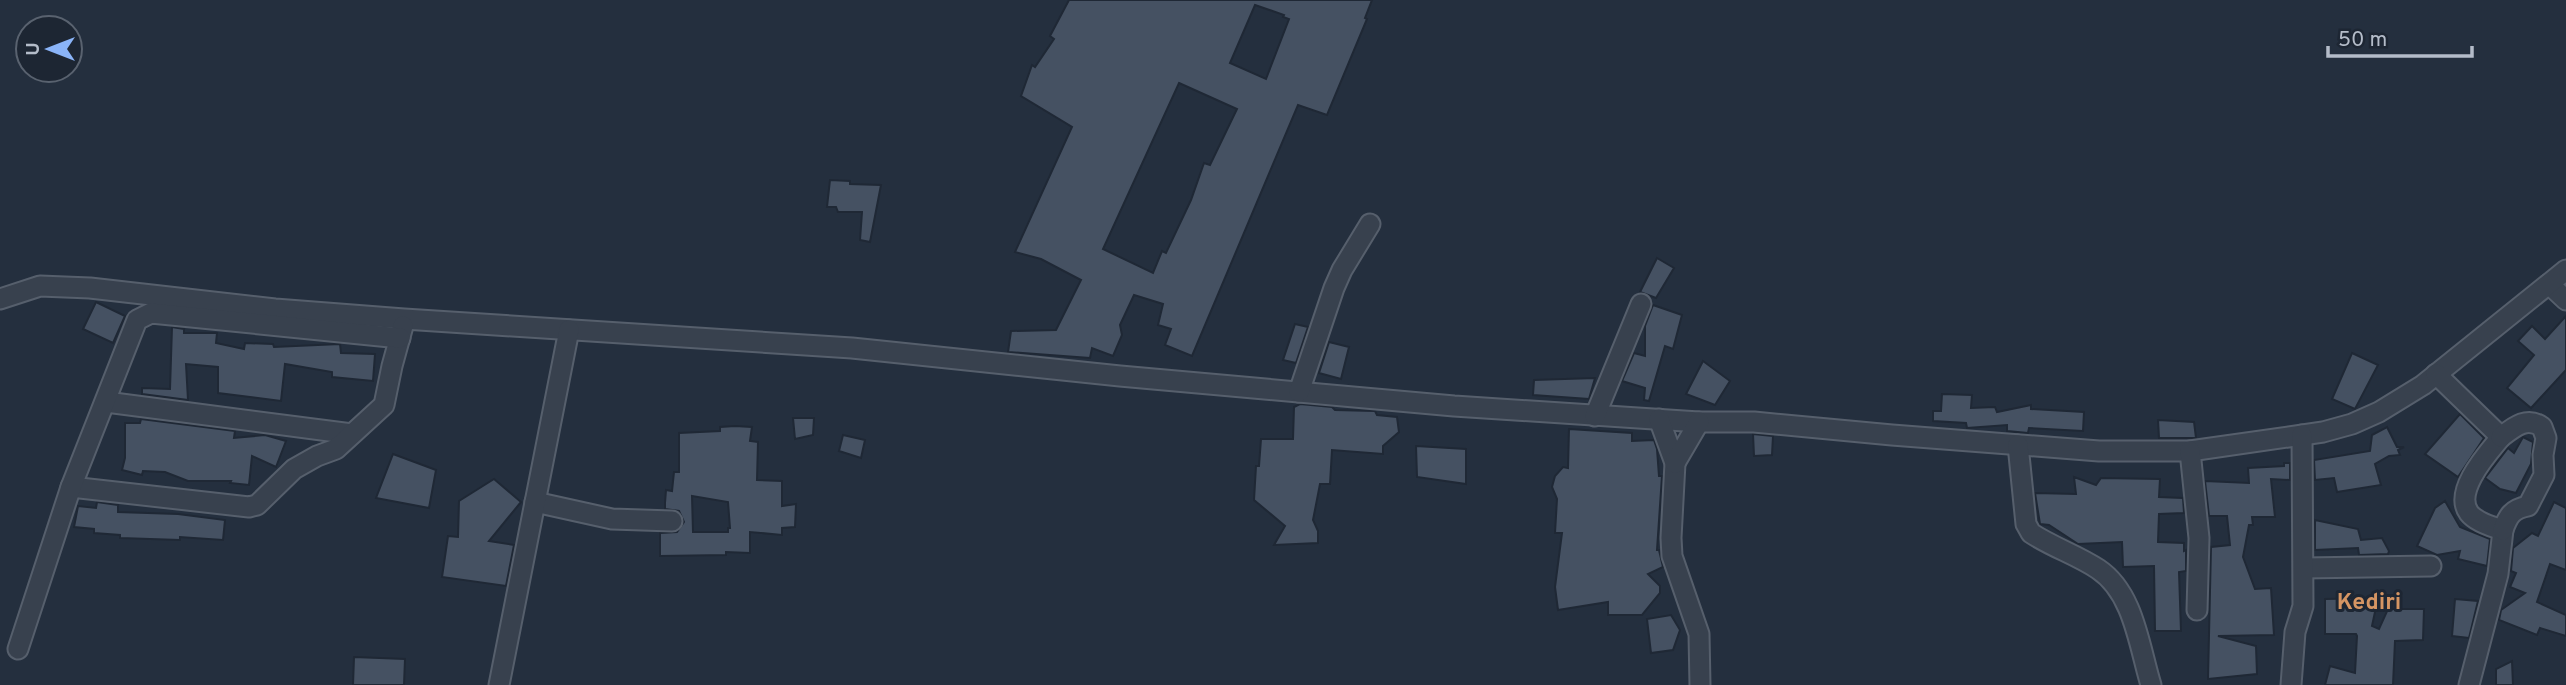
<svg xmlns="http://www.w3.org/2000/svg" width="2566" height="685" font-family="Overpass,sans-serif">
	<rect width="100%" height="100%" fill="#242f3e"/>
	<g fill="#455162" stroke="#1f2835" stroke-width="2" fill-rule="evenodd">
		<path d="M1069 0H1372L1365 18 1367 19 1327 115 1298 105 1192 356 1165 345 1171 329 1158 325 1163 304 1134 295 1120 325 1122 335 1113 356 1092 348 1090 358 1008 352 1011 331 1056 330 1081 280 1041 259 1015 252 1072 127 1021 96 1032 65 1035 67 1054 39 1050 36ZM1255 5 1284 15 1283 17 1289 19 1266 79 1230 63ZM1179 83 1237 109 1210 165 1204 163 1191 200 1166 253 1162 251 1153 273 1103 249Z"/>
		<path d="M830 180 850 181V184L881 185 870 242 860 240 862 212H838L836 207H827Z"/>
		<path d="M1657 258 1674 268 1656 298 1640 292Z"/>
		<path d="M96 302 125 316 113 343 83 329Z"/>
		<path d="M1653 305 1682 315 1673 349 1665 346 1649 401 1644 400 1645 388 1622 381 1634 353 1645 356V326Z"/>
		<path d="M2566 316V370L2531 408 2507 388 2534 355 2518 341 2532 326 2545 339Z"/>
		<path d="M1295 324 1308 327 1296 363 1283 360Z"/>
		<path d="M172 327 184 329V333H217L216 343 244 349 245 343 273 344 274 347 340 344 341 353 375 354 373 381 332 377V372L285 364 281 401 218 393V367L186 364 188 400 142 394V388L170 389Z"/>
		<path d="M1329 342 1349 347 1341 379 1319 373Z"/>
		<path d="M2352 353 2378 365 2355 409 2332 399Z"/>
		<path d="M1703 361 1730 381 1715 405 1686 394Z"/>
		<path d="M1595 378 1589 399 1533 395 1534 380Z"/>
		<path d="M1942 394 1972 395 1971 408 1995 407 1997 412 2031 405V409L2084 412 2083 431 2029 428 2028 433 2007 431V425L1967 428 1966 423 1933 421V411H1941Z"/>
		<path d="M1300 404 1332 407 1335 410 1375 411 1377 415 1397 417 1399 432 1383 446V454L1332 450 1330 484H1320L1313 520 1318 531V543L1274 545 1285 526 1254 500 1256 466H1259L1261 439H1293L1294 407Z"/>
		<path d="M2460 414 2484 438 2458 477 2425 454Z"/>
		<path d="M793 418H814L813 435 795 439Z"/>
		<path d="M141 419 235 431 234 438 265 435 286 441 276 467 252 456 249 485 230 483 231 481H188L165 472 143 471 142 475 122 470 125 458V423H140Z"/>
		<path d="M2158 420 2194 422 2196 438H2159Z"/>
		<path d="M735 426 752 427 750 441 758 442 757 480 782 481V506L796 504 795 527 782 528V535L750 532V553L726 552V555L660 556V533L677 532 684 522 679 511 665 509V503L666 490 672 491 674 472H679V433L720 431V427ZM692 496 728 502 730 528H728V532H693Z"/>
		<path d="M2387 427 2397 447H2404L2398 450 2400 455 2389 456 2375 464 2381 485 2337 492 2334 478 2315 480 2314 460 2370 451 2372 435Z"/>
		<path d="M1569 429 1632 433V441L1654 440 1657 449 1659 476H1662L1657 550H1659L1663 567 1648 574 1660 586V593L1642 615H1608V602L1558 610 1555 587 1562 533H1555L1557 499 1552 487 1555 476 1563 467 1568 468Z"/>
		<path d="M1753 434 1773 436 1772 455 1754 456Z"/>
		<path d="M843 435 865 440 861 458 839 451Z"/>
		<path d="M2523 437 2533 442 2531 464 2516 493 2500 489 2485 478 2508 448 2514 453Z"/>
		<path d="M1416 446 1466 449V484L1417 477Z"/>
		<path d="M393 454 436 470 429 508 376 498Z"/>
		<path d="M2284 463H2290V480L2271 479 2275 517H2252L2253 525H2249L2243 557 2255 589 2271 588 2274 635 2218 636 2256 646 2257 674 2208 679 2211 547 2230 545 2227 516H2209L2205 481 2249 483 2248 468 2284 466Z"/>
		<path d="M2074 477 2096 485 2101 478 2160 479 2159 497 2183 498 2184 513 2159 514 2158 542 2184 543V551L2186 550V571L2179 572 2181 631H2155L2154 566 2123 567 2122 542 2078 544 2049 525 2040 524 2035 493 2076 494Z"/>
		<path d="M494 479 521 502 489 541 514 545 506 586 442 577 448 536 458 537 459 501Z"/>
		<path d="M2445 501 2460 527 2490 539 2487 566 2458 559 2460 551 2437 555 2417 546 2435 508Z"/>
		<path d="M97 502 118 505V512L178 514 225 520 223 540 180 537V540L120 538V535L94 533V529L74 527 78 506 96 508Z"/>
		<path d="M2554 502 2566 508V570L2550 564 2537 602 2566 615V636L2540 628 2537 635 2499 620 2501 610 2525 593 2510 587 2516 573 2511 571 2513 548 2532 533 2538 536Z"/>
		<path d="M2315 520 2358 529 2361 540 2382 538 2389 551 2388 554 2359 555 2358 548 2315 550Z"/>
		<path d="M2378 598 2372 626 2379 629 2388 609H2424L2423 640 2395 641 2393 685H2325L2330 666 2355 673 2357 636 2356 634H2325V599Z"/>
		<path d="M2455 599 2478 601 2469 638 2452 636Z"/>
		<path d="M1671 615 1680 630 1673 650 1651 653 1647 619Z"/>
		<path d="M354 657 405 659 404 685H353Z"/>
		<path d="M2512 661 2513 685H2496V669Z"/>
	</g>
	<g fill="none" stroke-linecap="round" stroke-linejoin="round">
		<g stroke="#565f6c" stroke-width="23">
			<g id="minor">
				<path d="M2549 284 2566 300"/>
				<path d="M0 299 40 286 90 288 275 309 404 319 852 348 1120 376 1454 406 1699 422H1754L1892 435 2099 451H2190L2323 432 2352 424 2379 412 2423 385 2566 270"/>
				<path d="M2436 374 2501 437C2488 453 2453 491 2469 513 2476 522 2492 527 2503 530L2498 574 2469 685"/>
				<path d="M1299 392 1334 288 1342 270 1370 224"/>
				<path d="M106 402 352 434"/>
				<path d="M1595 416 1641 304"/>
				<path d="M1659 419 1675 463 1671 538 1672 556 1699 634 1700 685"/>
				<path d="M2501 437C2514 427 2527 416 2542 427L2546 438 2543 455 2544 475 2528 506C2512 509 2508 516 2503 530"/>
				<path d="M2018 445 2026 524 2031 533C2052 547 2077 555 2098 569 2134 593 2139 646 2151 685"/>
				<path d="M2190 451 2199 538 2197 610"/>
				<path d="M1675 463 1699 422"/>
				<path d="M71 487 249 507 257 505 294 469 317 456 336 449 384 405 392 366 403 326"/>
				<path d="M535 502 612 519 672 521"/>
				<path d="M2304 568 2431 566"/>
				<path d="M18 649 71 487 137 320 151 313 400 338"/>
				<path d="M499 685 569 330"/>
				<path d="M2291 685 2295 632 2303 606 2302 435"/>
			</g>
		</g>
		<use href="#minor" stroke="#38414e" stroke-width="19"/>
	</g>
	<g text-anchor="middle" stroke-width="6" stroke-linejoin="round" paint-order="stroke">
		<g font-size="23" font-weight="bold" fill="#d59563" stroke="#1d2633">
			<text x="2369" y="609">Kediri</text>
		</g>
	</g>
	<g transform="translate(49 49) rotate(270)"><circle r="33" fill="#1d2633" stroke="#59626f" stroke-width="2"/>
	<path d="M0-5L12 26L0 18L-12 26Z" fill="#8ab4f8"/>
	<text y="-10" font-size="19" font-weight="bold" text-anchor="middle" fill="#b4bcc9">U</text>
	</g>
	<path d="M2328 46v10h144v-10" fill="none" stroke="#b4bcc9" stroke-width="3.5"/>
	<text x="2338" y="46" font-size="21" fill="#b4bcc9" stroke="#1d2633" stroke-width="5" paint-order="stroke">50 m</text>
</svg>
